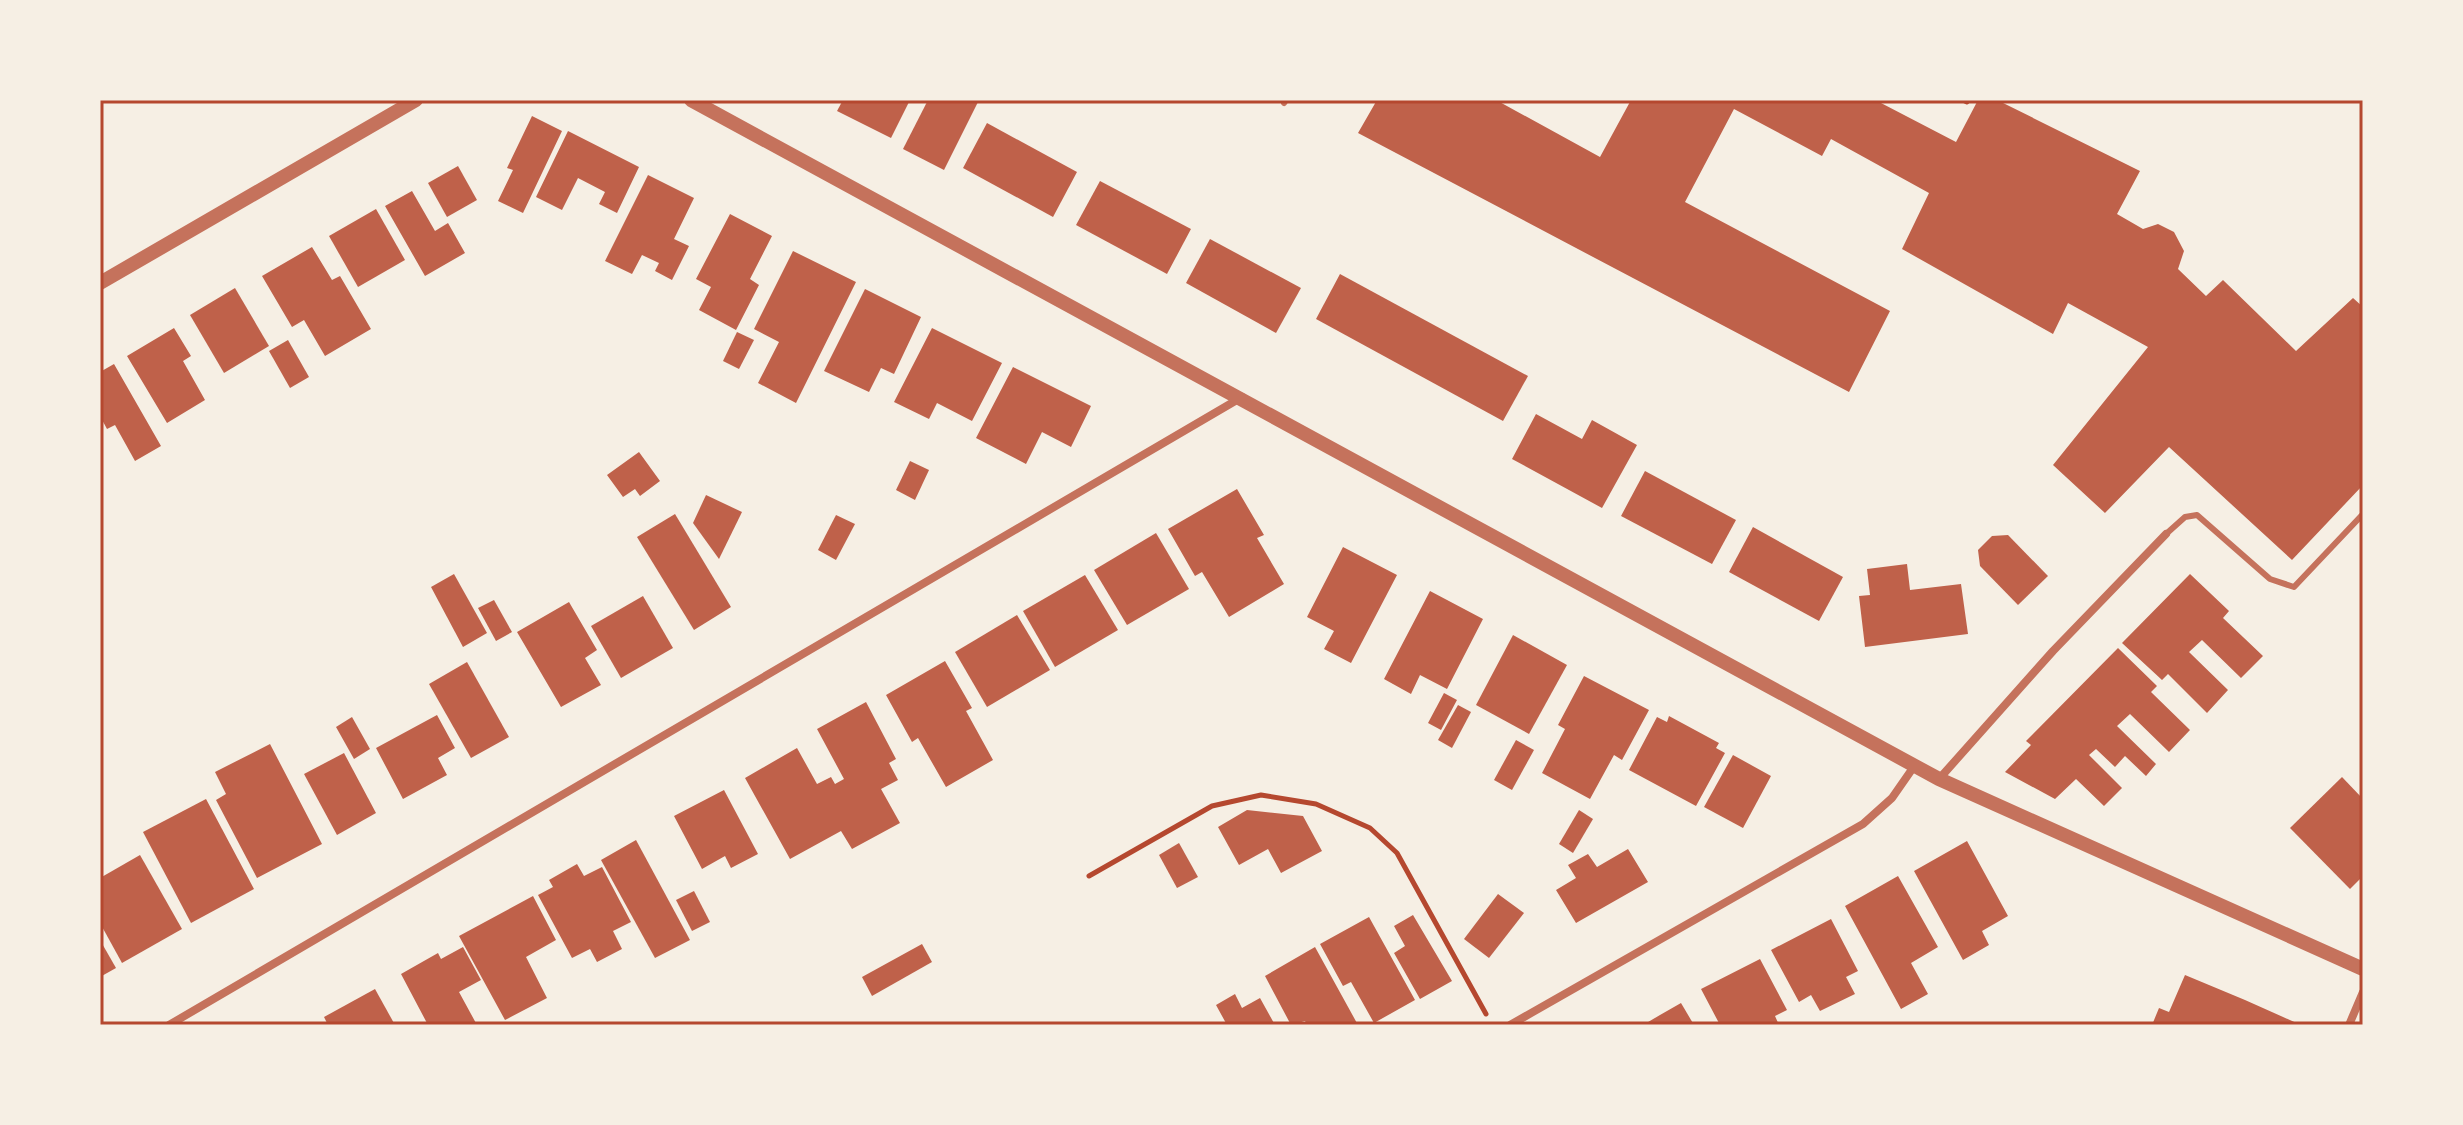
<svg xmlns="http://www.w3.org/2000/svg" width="2463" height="1125" font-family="'PT Sans Narrow',sans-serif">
	<rect width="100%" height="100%" fill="#f6efe4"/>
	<g fill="#bf614a">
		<path d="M843 100H910L891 138 837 111Z"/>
		<path d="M928 100H979L944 170 903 149Z"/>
		<path d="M1377 100H1496L1600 157 1631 100H1882L1881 103 1956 142 1978 100H1997L2140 171 2117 214 2143 229 2158 224 2174 232 2184 251 2178 269 2206 296 2223 280 2296 351 2353 298 2363 307V485L2292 560 2169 447 2105 513 2053 465 2148 347 2068 303 2053 334 1902 249 1929 193 1831 139 1822 156 1734 109 1685 202 1890 311 1849 392 1358 133Z"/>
		<path d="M532 116 562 131 523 213 498 201 513 170 507 168Z"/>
		<path d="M987 123 1077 172 1053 217 963 168Z"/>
		<path d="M568 131 639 167 617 213 599 204 605 192 578 178 562 210 536 197Z"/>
		<path d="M458 166 477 200 447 217 428 183Z"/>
		<path d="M648 175 694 198 674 239 689 246 672 280 655 271 659 263 642 255 632 274 605 261Z"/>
		<path d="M1100 181 1191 229 1167 274 1076 225Z"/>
		<path d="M412 191 435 231 448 223 465 253 425 276 385 206Z"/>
		<path d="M376 209 405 260 358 287 329 236Z"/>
		<path d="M730 214 772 236 750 279 759 285 736 330 699 310 711 287 696 279Z"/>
		<path d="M1210 239 1301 288 1276 333 1186 283Z"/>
		<path d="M312 247 332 280 340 276 371 329 325 356 304 320 292 327 262 276Z"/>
		<path d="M793 251 856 282 796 403 758 383 779 342 754 329Z"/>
		<path d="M1340 274 1528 376 1503 421 1316 319Z"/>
		<path d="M235 288 269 346 224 373 190 315Z"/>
		<path d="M865 289 921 317 894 374 881 368 869 392 824 371Z"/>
		<path d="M174 328 191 356 183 361 205 400 167 423 127 356Z"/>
		<path d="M932 328 1002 363 972 421 937 403 929 419 894 402Z"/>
		<path d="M737 332 754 340 739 369 723 361Z"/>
		<path d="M288 340 309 377 290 388 269 351Z"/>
		<path d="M114 364 161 446 135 461 115 425 107 429 100 416V372Z"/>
		<path d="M1013 367 1091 406 1071 447 1042 432 1026 464 976 438Z"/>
		<path d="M1536 414 1582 439 1592 420 1637 445 1602 508 1512 459Z"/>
		<path d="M639 452 660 481 640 496 635 489 623 497 607 475Z"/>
		<path d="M910 461 929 470 915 500 896 490Z"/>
		<path d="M1645 471 1736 520 1712 564 1621 516Z"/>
		<path d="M1237 489 1264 535 1257 538 1284 584 1229 617 1202 572 1195 576 1168 529Z"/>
		<path d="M706 495 742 512 719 559 693 523Z"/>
		<path d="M675 514 731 607 694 630 637 537Z"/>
		<path d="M836 515 855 524 836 560 818 550Z"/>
		<path d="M1753 527 1843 577 1819 621 1729 572Z"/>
		<path d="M1156 533 1189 589 1127 625 1094 570Z"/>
		<path d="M2008 535 2048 576 2018 605 1980 566 1978 550 1992 536Z"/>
		<path d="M1343 547 1397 575 1351 663 1324 649 1334 631 1307 617Z"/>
		<path d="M1907 564 1910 590 1961 584 1968 634 1865 647 1859 596 1870 595 1867 569Z"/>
		<path d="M454 574 487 633 463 647 431 587Z"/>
		<path d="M2190 574 2229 611 2223 618 2263 656 2241 678 2202 640 2189 652 2228 690 2207 713 2168 674 2162 680 2122 643Z"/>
		<path d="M1085 575 1118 630 1055 667 1023 611Z"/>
		<path d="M1430 591 1483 619 1447 689 1420 675 1411 694 1384 679Z"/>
		<path d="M643 596 673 648 621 678 591 626Z"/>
		<path d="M494 600 512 632 496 641 478 608Z"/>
		<path d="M569 602 597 650 585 658 601 685 561 707 517 632Z"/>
		<path d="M1017 615 1050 670 987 707 955 652Z"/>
		<path d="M1513 635 1567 665 1529 734 1476 705Z"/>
		<path d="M2118 648 2157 686 2151 692 2190 730 2169 752 2130 714 2117 726 2156 764 2146 776 2125 756 2115 767 2096 749 2089 755 2122 788 2104 806 2076 779 2055 799 2005 772 2031 745 2026 741Z"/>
		<path d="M945 661 972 708 966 711 993 760 946 787 918 738 912 742 886 695Z"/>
		<path d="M467 662 509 737 471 758 429 684Z"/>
		<path d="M1584 676 1649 710 1622 760 1614 755 1590 799 1542 773 1565 729 1558 725Z"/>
		<path d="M1444 693 1457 700 1441 730 1428 723Z"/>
		<path d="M866 702 896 759 889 763 898 780 881 789 900 823 852 849 841 831 790 859 745 778 797 748 817 784 831 777 835 784 844 779 817 729Z"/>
		<path d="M1458 705 1471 712 1452 748 1438 740Z"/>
		<path d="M437 715 455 748 438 758 447 775 403 799 376 748Z"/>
		<path d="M1669 716 1719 743 1716 748 1725 753 1696 806 1629 770 1657 717 1667 722Z"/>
		<path d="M352 717 370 749 354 759 336 727Z"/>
		<path d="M1516 740 1534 750 1512 790 1494 780Z"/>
		<path d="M270 744 322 844 257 878 216 800 226 794 215 772Z"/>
		<path d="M344 753 376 813 337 835 304 774Z"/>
		<path d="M1733 755 1771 776 1743 828 1704 807Z"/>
		<path d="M2342 777 2363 799V876L2350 889 2290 828Z"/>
		<path d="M724 790 758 854 731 868 725 856 702 869 674 816Z"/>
		<path d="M206 799 254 889 191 923 143 832Z"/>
		<path d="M1247 810 1303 816 1322 851 1281 873 1268 849 1239 865 1218 827Z"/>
		<path d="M1579 810 1593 819 1573 853 1559 844Z"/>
		<path d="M636 840 690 940 655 958 601 860Z"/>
		<path d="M1967 841 2008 916 1982 931 1989 945 1963 960 1914 871Z"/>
		<path d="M1179 843 1198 877 1177 888 1159 855Z"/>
		<path d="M1628 849 1648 882 1576 923 1556 890 1576 878 1568 865 1588 854 1597 867Z"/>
		<path d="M140 855 182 929 122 963 100 923V878Z"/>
		<path d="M577 864 584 876 602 867 631 922 613 931 622 949 597 962 590 949 572 958 538 895 553 887 549 880Z"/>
		<path d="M1898 876 1938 947 1911 963 1928 994 1901 1009 1845 906Z"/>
		<path d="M694 891 710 922 692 931 676 900Z"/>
		<path d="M1498 894 1524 913 1489 958 1464 939Z"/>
		<path d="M533 896 556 940 526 957 547 998 505 1020 459 936Z"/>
		<path d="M1413 915 1452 981 1420 999 1394 953 1405 946 1394 926Z"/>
		<path d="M1369 917 1415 1000 1374 1023 1351 982 1343 986 1320 944Z"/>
		<path d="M1831 919 1858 971 1846 977 1855 994 1820 1011 1811 995 1799 1002 1771 950Z"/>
		<path d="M100 940 116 968 100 977Z"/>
		<path d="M922 944 932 962 872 996 862 977Z"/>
		<path d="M463 947 481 980 459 992 477 1025H428L401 974 438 953 441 959Z"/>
		<path d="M1315 947 1358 1025H1307L1305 1021 1291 1025 1265 976Z"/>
		<path d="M1760 959 1787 1010 1775 1016 1779 1025H1720L1701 989Z"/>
		<path d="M2185 975 2245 1000 2301 1025H2152L2159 1008 2169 1012Z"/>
		<path d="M375 989 395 1025H328L324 1017Z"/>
		<path d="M1235 994 1242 1008 1260 998 1275 1025H1227L1216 1005Z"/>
		<path d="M1681 1003 1694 1025H1643L1660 1015Z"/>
	</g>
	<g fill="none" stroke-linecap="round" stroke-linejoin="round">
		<g stroke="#b5482f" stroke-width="5">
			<path d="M1963 100 1967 102"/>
			<path d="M1089 876 1212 806 1261 795 1316 804 1370 828 1397 853 1486 1014"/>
		</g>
		<g stroke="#c5725c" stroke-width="6">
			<path d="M1284 103 1286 100"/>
			<path d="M2166 534 2185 517 2197 515 2270 579 2294 587 2363 514"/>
		</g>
		<g stroke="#c5725c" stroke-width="8">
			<path d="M1939 779 2053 651 2166 534"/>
			<path d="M169 1025 1242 397"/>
			<path d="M1510 1025 1863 824 1892 798 1915 765"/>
			<path d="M2349 1025 2363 992"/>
		</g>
		<g stroke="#c5725c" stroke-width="14">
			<path d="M691 100 1939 779 2363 969"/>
			<path d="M100 283 416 100"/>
		</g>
	</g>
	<rect width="2463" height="1125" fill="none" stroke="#f6efe4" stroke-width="204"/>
	<rect x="102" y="102" width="2259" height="921" fill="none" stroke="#b5482f" stroke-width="3"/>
</svg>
